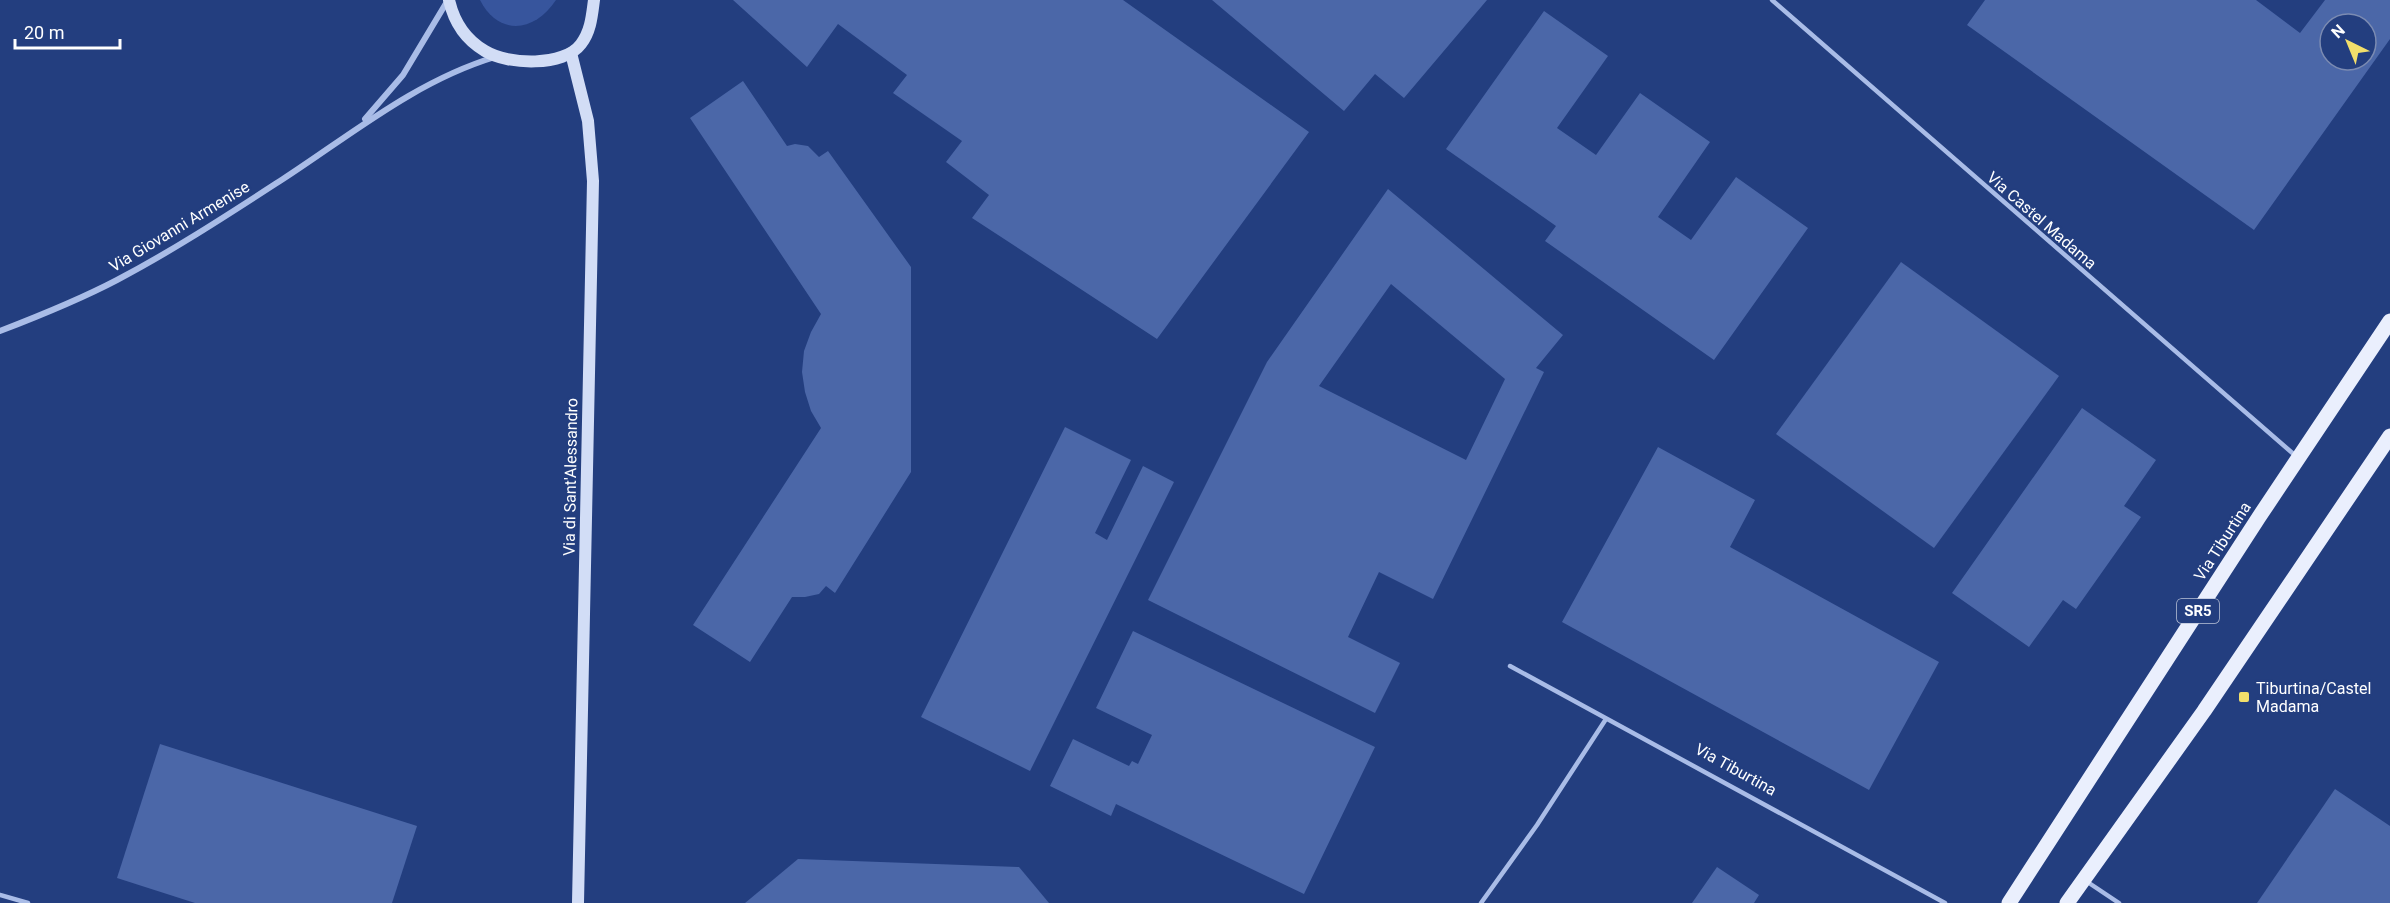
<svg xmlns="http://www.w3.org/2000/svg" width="2390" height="903" font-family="Roboto,sans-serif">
	<rect width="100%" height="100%" fill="#233e7f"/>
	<path fill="#37559d" d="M480 0H556C535 32 499 37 480 0Z"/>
	<g fill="#4b67a8" fill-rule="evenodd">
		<path d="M733 0H1123L1309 132 1157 339 972 218 989 195 946 162 962 141 893 93 907 75 838 24 807 67Z"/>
		<path d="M1212 0H1487L1404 98 1375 74 1344 111Z"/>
		<path d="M1985 0H2256L2300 33 2325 0H2390V39L2254 230 1967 25ZM2330 24H2366V60H2330Z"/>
		<path d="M1544 11 1608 56 1557 128 1596 155 1640 93 1710 142 1658 217 1691 240 1736 177 1808 228 1714 360 1545 241 1556 226 1446 149Z"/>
		<path d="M743 81 787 146 795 144 808 146 819 157 828 151 911 267V472L835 593 826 586 819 594 805 597H792L750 662 693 625 821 428 811 411 805 392 802 372 804 351 811 332 821 314 690 118Z"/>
		<path d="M1388 189 1563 335 1536 368 1544 372 1433 599 1379 572 1348 637 1400 663 1375 713 1148 600 1267 362ZM1391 284 1505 379 1466 460 1319 386Z"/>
		<path d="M1901 262 2059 376 1934 548 1776 434Z"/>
		<path d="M2082 408 2156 460 2124 506 2141 517 2076 609 2063 600 2029 647 1952 593Z"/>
		<path d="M1065 427 1131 460 1095 533 1107 540 1143 466 1174 482 1030 771 921 717Z"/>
		<path d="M1658 447 1755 500 1730 547 1939 662 1869 790 1562 622Z"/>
		<path d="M1133 631 1375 747 1304 894 1116 804 1111 816 1050 786 1073 739 1129 766 1132 761 1138 764 1152 735 1096 708Z"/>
		<path d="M160 744 417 826 392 903H195L117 878Z"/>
		<path d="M2335 789 2390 826V903H2257Z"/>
		<path d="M798 859 1019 867 1049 903H745Z"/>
		<path d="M1717 867 1759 895 1754 903H1692Z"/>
	</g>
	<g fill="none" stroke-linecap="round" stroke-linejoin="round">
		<g stroke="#a9bce7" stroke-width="4.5">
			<path d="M1772 0 2297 457"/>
			<path d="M1510 666 1945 903"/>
			<path d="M2086 881 2119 903"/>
			<path d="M0 895 28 903"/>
			<path d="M1481 903 1537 825 1606 719"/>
		</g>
		<g stroke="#a9bce7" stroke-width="6">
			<path d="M365 119 403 75 448 0"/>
			<path d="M0 331C39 316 79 300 117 280 174 250 229 214 283 179 352 134 416 81 495 57"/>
		</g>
		<g stroke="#d2ddf6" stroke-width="12">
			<path d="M449 0C454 22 466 40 485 51 508 65 564 67 581 44 591 31 592 15 594 0"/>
			<path d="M571 53 588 121 593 181 578 903"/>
		</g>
		<g stroke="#eaeffd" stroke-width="15">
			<path d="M2009 903 2259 517 2390 321"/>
			<path d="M2067 903 2204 711 2390 436"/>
		</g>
	</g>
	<rect fill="#f2df6b" stroke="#233e7f" stroke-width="2" x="2238" y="691" width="12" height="12" rx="3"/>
	<g text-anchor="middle" stroke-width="4.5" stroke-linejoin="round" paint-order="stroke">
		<rect fill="#233e7f" stroke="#bdc5d9" stroke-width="1.5" x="2177" y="599" width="42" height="24" rx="4.5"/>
		<g font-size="15" font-weight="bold" fill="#fff">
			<text x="2198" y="616">SR5</text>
		</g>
		<g font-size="16" fill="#fff" stroke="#233e7f">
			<text transform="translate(2042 220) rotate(41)" y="6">Via Castel Madama</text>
			<text transform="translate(179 226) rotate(-31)" y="6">Via Giovanni Armenise</text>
			<text transform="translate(570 477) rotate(-89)" y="6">Via di Sant'Alessandro</text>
			<text transform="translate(2222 541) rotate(-57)" y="6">Via Tiburtina</text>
			<text transform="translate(1736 769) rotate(29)" y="6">Via Tiburtina</text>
		</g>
		<g font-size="16" fill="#fff" stroke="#233e7f" text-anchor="start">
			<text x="2256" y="694">Tiburtina/Castel<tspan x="2256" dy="18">Madama</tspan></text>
		</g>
	</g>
	<g transform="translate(2348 42) rotate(317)"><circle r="28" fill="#233e7f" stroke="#7b8bb2" stroke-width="1.5"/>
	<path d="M0-4.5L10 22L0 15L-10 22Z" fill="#f2df6b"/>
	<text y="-9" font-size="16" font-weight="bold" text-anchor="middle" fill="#ffffff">N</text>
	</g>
	<path d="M15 39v9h105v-9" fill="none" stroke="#ffffff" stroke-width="3"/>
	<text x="24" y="39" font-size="18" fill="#ffffff" stroke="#233e7f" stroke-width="4.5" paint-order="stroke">20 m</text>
</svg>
